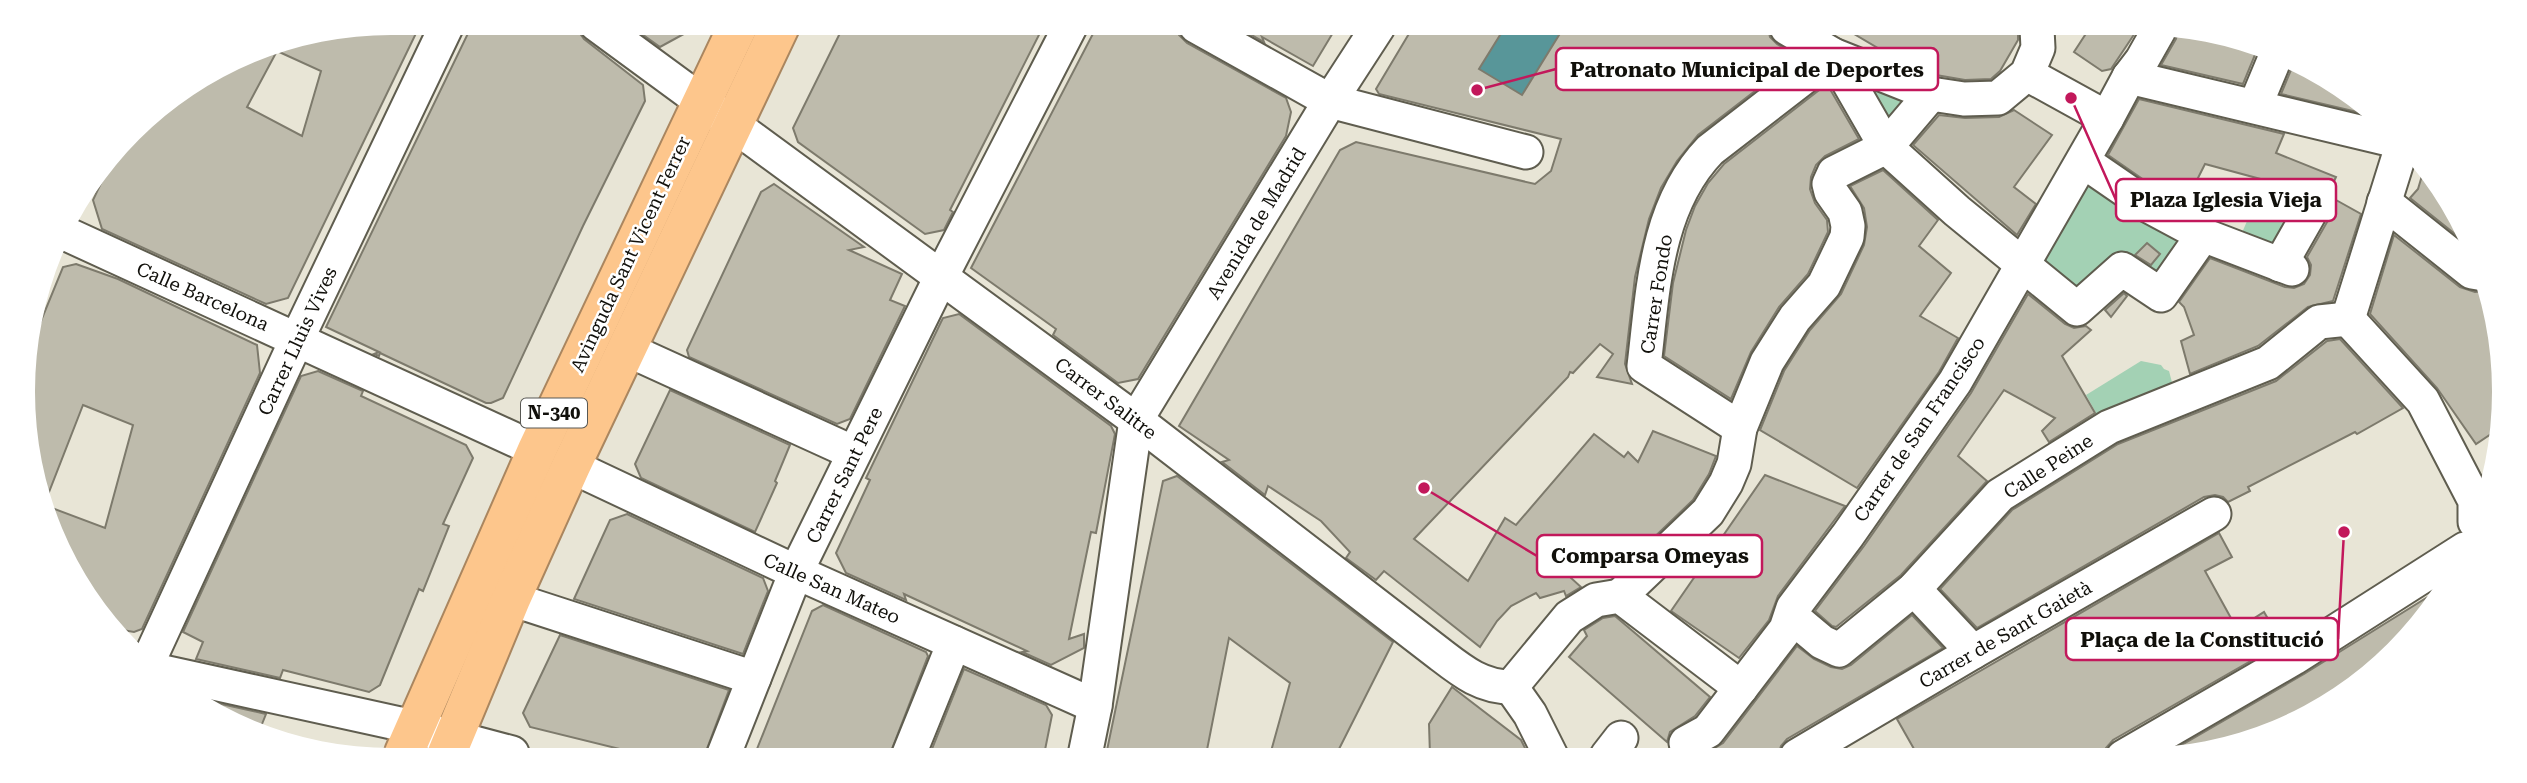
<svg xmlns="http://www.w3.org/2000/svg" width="2527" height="783" font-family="'Roboto Serif',serif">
	<rect width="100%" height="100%" fill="#e8e5d6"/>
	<g fill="#a3d1b4">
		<path d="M1859 79 1912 100 1887 127Z"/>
		<path d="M2083 169 2194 237 2158 285 2080 296 2032 257Z"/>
		<path d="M2249 186 2291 207 2286 218 2296 227 2278 260 2238 242 2257 198 2245 193Z"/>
		<path d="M2141 361 2161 365 2164 369 2169 371 2174 390 2100 420 2086 395Z"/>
	</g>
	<path fill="#589699" d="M1505 27H1564L1522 95 1479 69Z"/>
	<g fill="#bebbac" stroke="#7d7a6c" stroke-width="2" fill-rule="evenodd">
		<path d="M391 23H421L288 298 266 304 102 229 93 200 111 162 148 115 251 51ZM277 51 321 71 302 136 247 107Z"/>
		<path d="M473 23H577L579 32 584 39 643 85 645 101 583 226 503 398 491 403H486L380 353 379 356 374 354 379 352 326 327Z"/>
		<path d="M628 24H702L660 47Z"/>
		<path d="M844 25H1044L950 210 953 212 944 230 925 234 798 142 793 128Z"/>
		<path d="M1097 26H1177L1179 35 1187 43 1286 98 1291 112 1286 136 1138 379 1118 383 1053 335 1056 329 971 268Z"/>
		<path d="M1236 26H1337L1313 66 1262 37 1264 42Z"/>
		<path d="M1413 27H1505L1479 69 1522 95 1564 27 1768 28 1770 37 1777 44 1799 57 1698 135 1677 161 1661 188 1649 219 1635 277 1625 364 1632 384 1597 377 1613 354 1600 344 1573 373 1570 372 1568 377 1414 539 1468 581 1505 518 1516 525 1594 434 1624 457 1628 452 1638 462 1653 431 1716 456 1709 474 1693 500 1617 573 1590 554 1571 578 1581 587 1566 596 1564 591 1540 598 1536 593 1511 606 1497 621 1480 647 1384 571 1376 580 1346 558 1350 552 1321 521 1268 486 1265 495 1222 462 1229 460 1179 426 1340 150 1356 142 1535 184 1551 171 1561 139 1379 94 1376 89Z"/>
		<path d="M1844 28 2018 29V40L2000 71 1991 79 1965 80 1936 75 1900 61Z"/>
		<path d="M2089 29H2095L2137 30 2111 69 2102 71 2074 52Z"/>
		<path d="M2178 30H2208L2257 50 2243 84 2161 65 2176 39Z"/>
		<path d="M2293 65 2341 85 2370 115 2281 94Z"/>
		<path d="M1827 84 1859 139 1825 156 1816 165 1811 177 1810 189 1815 203 1827 220 1828 232 1808 274 1779 307 1751 352 1731 399 1664 356 1673 283 1686 230 1695 206 1708 183 1724 164Z"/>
		<path d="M2139 99 2284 134 2276 153 2336 177 2331 188 2326 183 2318 181 2307 184 2291 207 2259 190 2264 180 2205 164 2185 204 2157 189 2108 155Z"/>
		<path d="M2014 110 2052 135 2014 187 2036 204 2017 235 1913 145 1939 115 1965 118 1999 117Z"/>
		<path d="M2424 169 2442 187 2465 242 2410 198 2418 189Z"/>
		<path d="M1883 170 1938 220 1919 246 1951 273 1920 316 1958 338 1939 372 1857 488 1760 430 1784 371 1810 330 1841 294 1864 245 1867 227 1864 208 1850 186Z"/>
		<path d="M774 184 864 247 849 250 902 274 890 300 905 306 850 419 837 424 689 357 687 350 761 192Z"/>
		<path d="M2336 200 2361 214 2333 301 2308 307 2258 346 2190 374 2181 341 2194 335 2184 307 2179 302 2210 258 2285 287 2294 288 2304 284 2310 275 2311 265 2307 257 2334 210Z"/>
		<path d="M2394 235 2460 287 2475 292 2485 291 2497 320V430L2476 444 2437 388 2370 314Z"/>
		<path d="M2147 243 2160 254 2151 265 2135 255Z"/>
		<path d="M76 264 118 279 257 345 260 373 142 629 134 632 117 629 85 597 35 487 27 355 63 267ZM83 405 133 425 105 528 44 505Z"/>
		<path d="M2124 293 2127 296 2111 317 2105 310Z"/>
		<path d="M2028 294 2065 324 2074 328 2086 326 2091 330 2062 356 2095 413 2049 442 2042 431 2055 418 2004 390 1958 456 1987 481 1901 575 1836 627 1832 626 1815 611 1864 546 1971 393Z"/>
		<path d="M959 314 1111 426 1115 434 1096 533 1091 532 1069 639 1084 634V648L1051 665 1022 652 1027 651 904 594 906 600 846 573 836 553 870 480 866 478 941 322 943 318Z"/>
		<path d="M2340 339 2403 408 2357 434 2355 432 2248 487 2250 491 2228 502 2223 497 2215 495 2204 497 1977 628 1940 589 2012 510 2118 444 2276 381 2327 341Z"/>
		<path d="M318 371 363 391 361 396 466 445 473 458 443 524 449 526 423 591 419 589 380 685 369 692 283 670 280 678 196 659 203 642 183 632 301 376Z"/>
		<path d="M670 390 790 445 775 481 777 483 755 532 641 478 635 464Z"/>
		<path d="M1765 475 1845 506 1778 596 1769 620 1739 658 1671 611Z"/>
		<path d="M1177 476 1393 642 1336 755H1270L1290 683 1229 638 1206 755H1106L1163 481Z"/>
		<path d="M627 514 763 578 768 591 743 654 574 599 610 520Z"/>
		<path d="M2219 533 2232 557 2205 571 2237 629 2264 612 2282 643 2113 740 2106 748 2104 757 1918 756 1897 719Z"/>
		<path d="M2439 590 2441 592 2379 668 2298 722 2184 757H2161L2304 674Z"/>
		<path d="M823 605 926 652 928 656 890 754H755L812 611Z"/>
		<path d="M1912 615 1943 648 1787 739 1781 746 1778 756H1702L1723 743 1797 646 1814 659 1831 667 1842 669 1851 665Z"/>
		<path d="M1615 616 1710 697 1695 716 1670 732 1667 742 1569 657 1587 636 1584 630 1603 618Z"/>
		<path d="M560 635 729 690 705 754H640L530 727 523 713Z"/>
		<path d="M964 669 1046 705 1052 715 1044 755 930 754Z"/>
		<path d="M1452 687 1521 740 1529 756 1430 755 1429 724Z"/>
		<path d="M185 696 266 714 260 729Z"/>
	</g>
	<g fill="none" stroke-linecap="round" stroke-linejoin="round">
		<g stroke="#5f5d4f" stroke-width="37">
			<g id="street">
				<path d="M596 24 1136 420 1441 655C1463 672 1482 687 1511 687"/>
				<path d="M1196 26 1330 101 1526 152"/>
				<path d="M1787 28 1833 55 1931 94 1964 99 1998 98 2027 74 2038 48 2037 29"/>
				<path d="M2027 74 2107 118"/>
				<path d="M2129 77 2397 141"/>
				<path d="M2255 106 2275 58"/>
				<path d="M2083 161 2147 205 2203 235 2292 269"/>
				<path d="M2384 202 2472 272 2478 273"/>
				<path d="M60 231 537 450"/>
				<path d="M2280 265 2317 200"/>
				<path d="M2348 319 2423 401 2475 501V522"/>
				<path d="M2348 319 2402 146"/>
				<path d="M626 349 854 453"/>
				<path d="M1740 428 1644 366C1653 292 1655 207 1710 150L1833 55 1886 147 1957 211 2077 309 2122 269 2161 295 2203 235"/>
				<path d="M571 466 796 572 1095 706"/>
				<path d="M1914 589 1973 652"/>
				<path d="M1620 596 1708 512 1726 483 1734 464 1740 428 1767 362 1795 318 1824 285 1847 237 1848 226 1845 212 1831 192 1829 184 1834 173 1886 147 1931 94"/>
				<path d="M511 599 754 678"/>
				<path d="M1791 616 1822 642 1839 650 1914 589 2000 495 2109 427 2268 363 2319 322 2348 319"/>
				<path d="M149 660 297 339 448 23"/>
				<path d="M159 671 414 727 512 753"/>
				<path d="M1511 687 1569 617 1596 600 1620 596 1741 688"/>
				<path d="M1511 687 1530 714 1551 756"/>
				<path d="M1686 743 1708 731 1786 629 1793 608 1848 535 1955 382 2107 118 2129 77 2142 60 2159 30"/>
				<path d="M724 754 796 572 941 277 1071 25"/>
				<path d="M909 754 954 643"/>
				<path d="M1085 755 1095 706 1136 420 1330 101 1378 27"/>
				<path d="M1607 756 1621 738"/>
				<path d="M1797 756 1973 652 2214 514"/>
				<path d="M2123 757 2294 658 2465 549"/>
			</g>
		</g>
		<g stroke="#aa865f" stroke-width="42">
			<g id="highway">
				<path d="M404 753 537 450 739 24"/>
				<path d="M447 753 511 599 571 466 781 24"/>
			</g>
		</g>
		<use href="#street" stroke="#fff" stroke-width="33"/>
		<use href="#highway" stroke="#fdc68c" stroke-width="38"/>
	</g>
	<g text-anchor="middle" stroke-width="5" stroke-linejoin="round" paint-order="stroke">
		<rect fill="#fff" stroke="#585854" stroke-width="2" x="521" y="398.5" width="66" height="29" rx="5"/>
		<g font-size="18" font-weight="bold" fill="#11100b">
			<text x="554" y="419">N-340</text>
		</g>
		<g font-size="19" fill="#11100b" stroke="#fff">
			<text transform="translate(1256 223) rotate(-59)" y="7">Avenida de Madrid</text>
			<text transform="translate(630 254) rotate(-65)" y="7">Avinguda Sant Vicent Ferrer</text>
			<text transform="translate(1656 294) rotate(-81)" y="7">Carrer Fondo</text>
			<text transform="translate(203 296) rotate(24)" y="7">Calle Barcelona</text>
			<text transform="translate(297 341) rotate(-65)" y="7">Carrer Lluis Vives</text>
			<text transform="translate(1106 398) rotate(37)" y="7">Carrer Salitre</text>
			<text transform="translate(1919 429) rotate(-56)" y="7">Carrer de San Francisco</text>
			<text transform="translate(2048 466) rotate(-33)" y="7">Calle Peine</text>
			<text transform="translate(844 475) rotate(-64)" y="7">Carrer Sant Pere</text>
			<text transform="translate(832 588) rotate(24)" y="7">Calle San Mateo</text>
			<text transform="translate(2005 634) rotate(-30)" y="7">Carrer de Sant Gaietà</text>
		</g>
	</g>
	<path d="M0 0H2527V783H0ZM391 35H2136A356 356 0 0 1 2492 391V392A356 356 0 0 1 2136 748H391A356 356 0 0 1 35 392V391A356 356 0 0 1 391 35Z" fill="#fff" fill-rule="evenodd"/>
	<path fill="none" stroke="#c2185b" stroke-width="2.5" d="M1477 90L1556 69M2071 98L2116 200M1424 488L1537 556M2344 532L2338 639"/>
	<g fill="#c2185b" stroke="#fff" stroke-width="2.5">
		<circle cx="1477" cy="90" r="7"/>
		<circle cx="2071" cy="98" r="7"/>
		<circle cx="1424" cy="488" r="7"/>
		<circle cx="2344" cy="532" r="7"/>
	</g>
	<g fill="#fff" stroke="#c2185b" stroke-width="2.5">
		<rect x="1556" y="48" width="382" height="42" rx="7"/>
		<rect x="2116" y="179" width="220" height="42" rx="7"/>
		<rect x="1537" y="535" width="225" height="42" rx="7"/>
		<rect x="2066" y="618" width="272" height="42" rx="7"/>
	</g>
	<g font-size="21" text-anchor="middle" font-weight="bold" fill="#11100b">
		<text x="1747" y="77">Patronato Municipal de Deportes</text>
		<text x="2226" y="207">Plaza Iglesia Vieja</text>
		<text x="1650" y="563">Comparsa Omeyas</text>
		<text x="2202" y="647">Plaça de la Constitució</text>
	</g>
</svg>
